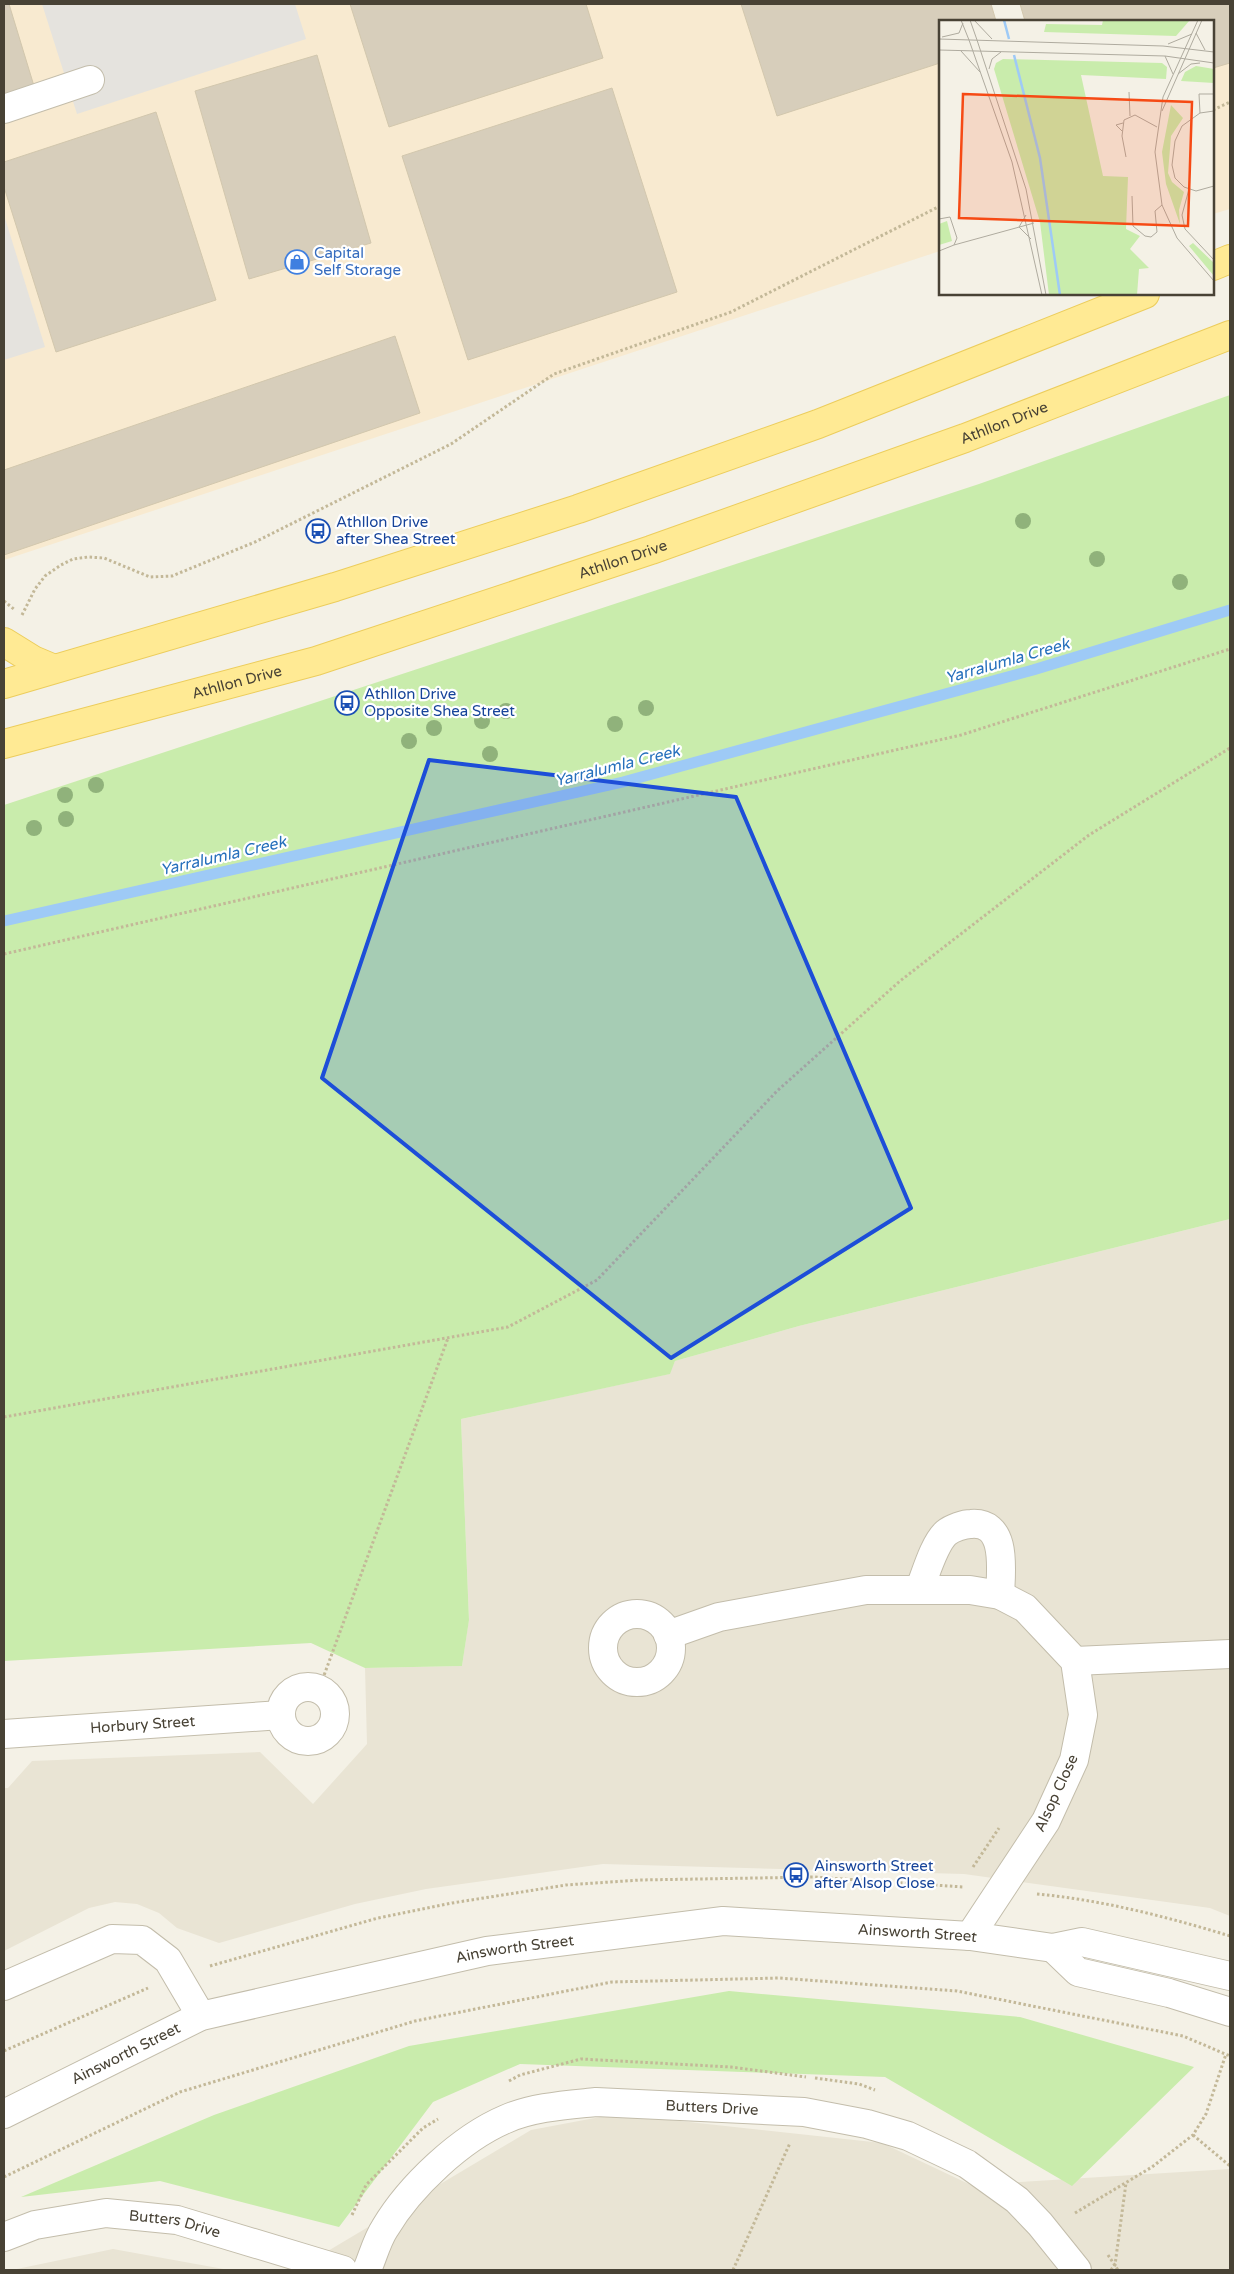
<svg xmlns="http://www.w3.org/2000/svg" width="1234" height="2274" font-family="'Varela Round',sans-serif">
	<rect width="100%" height="100%" fill="#f4f1e6"/>
	<g fill="#e9e4d4">
		<path d="M1230 1219V1916L1210 1908 964 1874 603 1864 426 1889 355 1904 219 1943 177 1928 159 1913 137 1904 115 1902 89 1908 4 1951V1788H8L32 1761 260 1752 313 1804 367 1744 365 1668 462 1666 469 1619 461 1419 669 1374 675 1361 799 1326Z"/>
		<path d="M616 2114 882 2143 971 2185 1230 2169V2270H296L531 2130Z"/>
		<path d="M113 2249 229 2270H12Z"/>
	</g>
	<g fill="#f8ead0">
		<path d="M4 4H981L988 21H940V251L4 560Z"/>
		<path d="M1029 4H1230V209L1213 214V21H1035Z"/>
	</g>
	<g fill="#c9ecac">
		<path d="M1230 395V1219L799 1326 675 1361 670 1374 461 1419 469 1620 462 1666 365 1668 311 1643 4 1661V805L979 484Z"/>
		<path d="M729 1991 1020 2017 1194 2067 1072 2186 885 2077 520 2064 433 2102 339 2227 160 2181 21 2197 214 2115 409 2046Z"/>
	</g>
	<g fill="#e5e3de">
		<path d="M42 4H295L306 39 77 114Z"/>
		<path d="M4 215 45 347 4 360Z"/>
	</g>
	<g fill="none" stroke-linecap="round" stroke-linejoin="round">
		<path stroke="#9ecaf6" stroke-width="11" d="M4 921 623 782 1033 670 1230 610"/>
	</g>
	<g fill="#d7cebb" stroke="#d2c7ad">
		<path d="M4 4H9L34 86 4 95Z"/>
		<path d="M350 4H586L603 58 389 127Z"/>
		<path d="M741 4H991L996 21H940V63L777 116Z"/>
		<path d="M1020 4H1230V63L1213 68V21H1025Z"/>
		<path d="M317 55 371 243 249 279 195 91Z"/>
		<path d="M612 88 677 292 468 360 402 156Z"/>
		<path d="M156 112 216 300 56 352 4 187V162Z"/>
		<path d="M395 336 420 413 4 555V470Z"/>
	</g>
	<g fill="none" stroke-linecap="round" stroke-linejoin="round">
		<g stroke="#c3bdab" stroke-width="30">
			<g id="minor">
				<path d="M4 109 90 80"/>
				<path d="M920 1588C926 1573 934 1544 946 1533 952 1528 964 1524 971 1524 1008 1521 1001 1571 1000 1595"/>
				<circle cx="637" cy="1648" r="34"/>
				<path d="M668 1635 719 1617 866 1590H970L1000 1595 1025 1608 1075 1661 1083 1715 1074 1760 1046 1821 970 1936"/>
				<path d="M1075 1661 1230 1654"/>
				<circle cx="308" cy="1714" r="27"/>
				<path id="s1" d="M4 1734 281 1715"/>
				<path d="M1053 1948 1078 1972 1169 1993 1230 2012"/>
				<path d="M4 1986 112 1939 142 1940 168 1960 201 2016"/>
				<path id="s2" d="M4 2114 201 2016 487 1951 723 1921 970 1936 1053 1948 1082 1942 1230 1976"/>
				<path id="s3" d="M4 2237 35 2225 106 2213 177 2220 343 2270"/>
				<path id="s4" d="M367 2270C373 2256 377 2240 385 2228 410 2186 461 2138 506 2119 533 2107 567 2105 596 2102L804 2112 867 2124 908 2136 967 2164 1017 2200 1040 2224 1077 2270"/>
			</g>
		</g>
		<g stroke="#eccd5c" stroke-width="30">
			<g id="major">
				<path d="M1213 266 1230 259"/>
				<path d="M4 642 33 660 52 668"/>
				<path d="M4 684 335 587 578 509 818 424 1145 294"/>
				<path id="s5" d="M4 744 316 661 651 550 965 438 1230 335"/>
			</g>
		</g>
		<g stroke="#c3b898" stroke-width="3" stroke-dasharray="2.5 2.5" stroke-linecap="butt">
			<path d="M1213 110 1230 102"/>
			<path d="M4 601 15 610"/>
			<path d="M22 615 35 589 45 576 61 565 73 559 88 557 104 558 150 577 172 576 255 542 451 444 554 374 731 312 940 206"/>
			<path d="M4 954 961 735 1230 649"/>
			<path d="M4 1417 508 1327 597 1280 777 1091 900 981 1089 835 1230 748"/>
			<path d="M319 1689 448 1338"/>
			<path d="M973 1867 999 1828"/>
			<path d="M1037 1894C1102 1900 1168 1917 1230 1936"/>
			<path d="M210 1966 378 1918 452 1903 566 1885 640 1880 814 1877 963 1887"/>
			<path d="M4 2051 148 1988"/>
			<path d="M815 2078 859 2084 875 2090"/>
			<path d="M509 2081 520 2075 581 2059 731 2067 806 2077"/>
			<path d="M1193 2135 1230 2166"/>
			<path d="M4 2177 180 2092 415 2021 612 1982 779 1978 957 1991 1183 2036 1230 2056"/>
			<path d="M1075 2213 1152 2167 1193 2135 1206 2114 1226 2054"/>
			<path d="M352 2215 366 2185 423 2128 438 2119"/>
			<path d="M1108 2255 1118 2270"/>
			<path d="M733 2270 790 2143"/>
			<path d="M1111 2270 1115 2265 1126 2183"/>
		</g>
		<use href="#minor" stroke="#fff" stroke-width="28"/>
		<use href="#major" stroke="#ffea94" stroke-width="28"/>
	</g>
	<g fill="#90b27b">
		<circle cx="1023" cy="521" r="8"/>
		<circle cx="1097" cy="559" r="8"/>
		<circle cx="1180" cy="582" r="8"/>
		<circle cx="646" cy="708" r="8"/>
		<circle cx="506" cy="711" r="8"/>
		<circle cx="482" cy="721" r="8"/>
		<circle cx="615" cy="724" r="8"/>
		<circle cx="434" cy="728" r="8"/>
		<circle cx="409" cy="741" r="8"/>
		<circle cx="490" cy="754" r="8"/>
		<circle cx="96" cy="785" r="8"/>
		<circle cx="65" cy="795" r="8"/>
		<circle cx="66" cy="819" r="8"/>
		<circle cx="34" cy="828" r="8"/>
	</g>
	<path fill="#1d4ed8" fill-opacity="0.2" stroke="#1d4ed8" stroke-width="4" stroke-linejoin="round" d="M429 760 736 797 911 1208 671 1358 322 1078Z"/>
	<defs>
		<g id="shop-ring" transform="scale(1.25)"><circle r="9.5" fill="#fff" stroke="#3f7fe0" stroke-width="1.5"/><path d="M-5-2.5h2.3a2.7 3.5 0 0 1 5.4 0H5L5.5 6h-11ZM-1.5-2.5h3a1.5 2.3 0 0 0-3 0Z" fill="#3f7fe0"/></g>
		<g id="bus-ring" transform="scale(1.25)"><circle r="9.5" fill="#fff" stroke="#1a4fb4" stroke-width="1.5"/><path d="M-5-6H5V4H4V6H2V4H-2V6H-4V4H-5ZM-3.5-4V0h7V-4ZM-3.5 1.2v1.5H-2V1.2ZM2 1.2v1.5H3.5V1.2Z" fill="#1a4fb4"/></g>
	</defs>
	<g fill-rule="evenodd">
		<use href="#shop-ring" x="297" y="262"/>
		<use href="#bus-ring" x="318" y="531"/>
		<use href="#bus-ring" x="347" y="703"/>
		<use href="#bus-ring" x="796" y="1875"/>
	</g>
	<g text-anchor="middle" stroke-width="4.5" stroke-linejoin="round" paint-order="stroke">
		<g font-size="15" fill="#366cbe" stroke="#fff" text-anchor="start">
			<text x="314" y="258">Capital<tspan x="314" dy="17">Self Storage</tspan></text>
		</g>
		<g font-size="15" fill="#484235" stroke="#fff">
			<text dy="5" stroke="none"><textPath href="#s5" startOffset="1051">Athllon Drive</textPath></text>
			<text dy="5" stroke="none"><textPath href="#s5" startOffset="646">Athllon Drive</textPath></text>
			<text dy="5" stroke="none"><textPath href="#s5" startOffset="241">Athllon Drive</textPath></text>
			<text dy="5" stroke="none"><textPath href="#s1" startOffset="139">Horbury Street</textPath></text>
			<text transform="translate(1056 1793) rotate(-65)" y="5">Alsop Close</text>
			<text dy="5" stroke="none"><textPath href="#s2" startOffset="946">Ainsworth Street</textPath></text>
			<text dy="5" stroke="none"><textPath href="#s2" startOffset="541">Ainsworth Street</textPath></text>
			<text dy="5" stroke="none"><textPath href="#s2" startOffset="136">Ainsworth Street</textPath></text>
			<text dy="5" stroke="none"><textPath href="#s4" startOffset="419">Butters Drive</textPath></text>
			<text dy="5" stroke="none"><textPath href="#s3" startOffset="175">Butters Drive</textPath></text>
		</g>
		<g font-size="15" fill="#164399" stroke="#fff" text-anchor="start">
			<text x="336" y="527">Athllon Drive<tspan x="336" dy="17">after Shea Street</tspan></text>
			<text x="364" y="699">Athllon Drive<tspan x="364" dy="17">Opposite Shea Street</tspan></text>
			<text x="814" y="1871">Ainsworth Street<tspan x="814" dy="17">after Alsop Close</tspan></text>
		</g>
		<g font-size="16" font-style="italic" fill="#2670bc" stroke="#fff">
			<text transform="translate(1007 660) rotate(-16)" y="6">Yarralumla Creek</text>
			<text transform="translate(617 765) rotate(-14)" y="6">Yarralumla Creek</text>
			<text transform="translate(223 855) rotate(-13)" y="6">Yarralumla Creek</text>
		</g>
	</g>
	<g transform="translate(939 20)">
		<rect width="275" height="275" fill="#f4f1e6"/>
		<path d="M164 0H251L237 16 105 12 107 4 163 5ZM64 39 223 43 228 47 227 59 142 55 164 156 189 157 187 209 201 216 191 229 210 248 200 249 198 275H110L101 202 55 49 57 43ZM257 46 275 49V63L242 61 246 52ZM232 85 244 98 232 116 229 153 233 162 245 172 240 190 241 204 227 164 223 132ZM8 201 13 221 0 225V204ZM254 223 275 243V256L250 226Z" fill="#c9ecac"/>
		<path fill="none" stroke="#9ecaf6" stroke-width="2.5" d="M65 0 70 19M75 35 101 138 121 275"/>
		<path fill="none" stroke="#afab9f" stroke-width="1" d="M22 0 30 20M31 0 38 20M35 0 53 19M259 0 224 77 216 132 223 185 238 218 275 261M257 13 266 30M3 17 20 13 24 3M0 19 224 26 275 32M30 20 73 142 103 275M38 20 87 169 107 275M229 24 253 14M0 30 226 36 275 43M22 31 41 52M226 36 234 54M50 49 53 39 62 32M239 54 252 44 261 43M190 72 191 96M223 91 263 0M275 91 261 93 243 106 236 121 233 145 236 158 245 167 257 171 275 166M261 93 260 74H275M183 111 177 105 184 103M187 137 183 116 185 100 196 95 218 107M250 169 243 195 246 209 275 240M193 176 194 206 206 216 212 217 218 212 216 191 223 185M87 195 80 207 92 219M0 199 11 197 18 218 15 225 0 231M15 225 95 203"/>
		<path fill="#f64a14" fill-opacity="0.15" stroke="#f64a14" stroke-width="2.5" d="M24 74 253 82 249 206 20 198Z"/>
		<rect width="275" height="275" fill="none" stroke="#484235" stroke-width="2.5"/>
	</g>
	<rect width="1234" height="2274" fill="none" stroke="#484235" stroke-width="10"/>
</svg>
